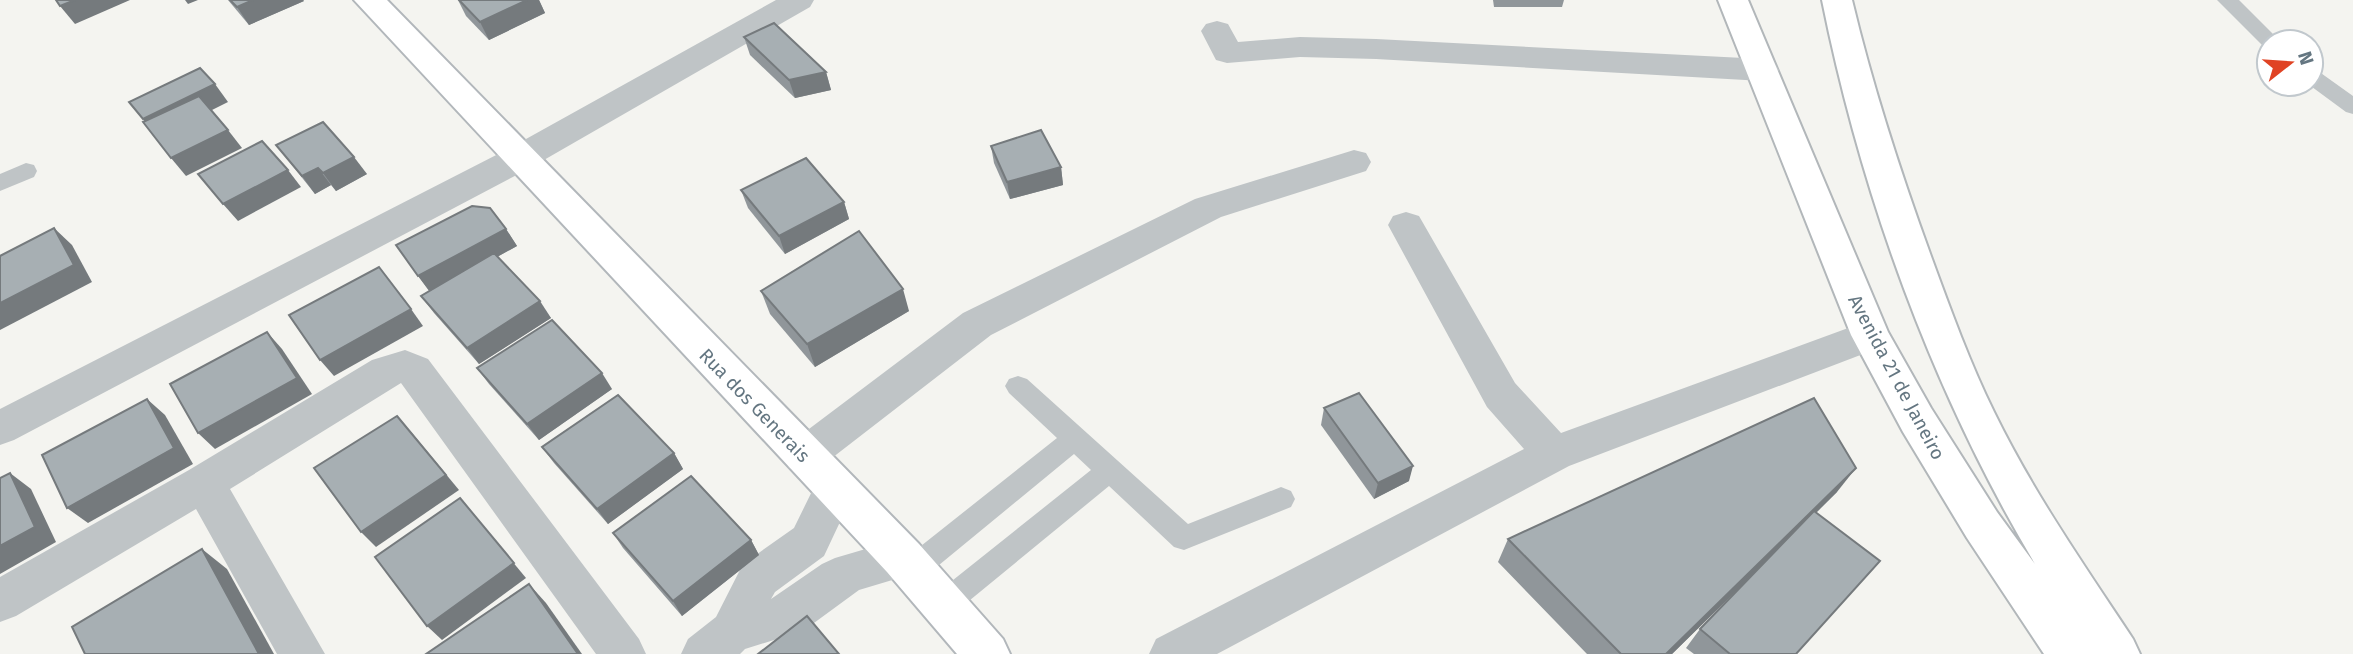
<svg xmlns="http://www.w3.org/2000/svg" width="2353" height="654" font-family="'Fira Sans',sans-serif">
	<rect width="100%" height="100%" fill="#f4f4f0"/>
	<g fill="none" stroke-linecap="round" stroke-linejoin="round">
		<g stroke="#b2b7bb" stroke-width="4">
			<path id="secondary" d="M354 0H387L919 544 1003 639 1010 654H957L887 572Z"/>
		</g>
		<g stroke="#b2b7ba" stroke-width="4">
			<path id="primary" d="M1718 0H1748L1888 332 1931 408 1997 512 2035 564C1932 391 1862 197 1822 0H1852C1873 88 1901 174 1932 259 1951 311 1970 363 1994 412 2033 492 2084 565 2133 639L2140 654H2044L1967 538 1903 432 1851 335Z"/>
		</g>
		<g fill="#bfc4c6" fill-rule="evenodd">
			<path d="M2217 0H2239L2281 42H2269V48L2264 47Z"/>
			<path d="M2311 69 2318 71 2353 96V114L2346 112 2308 84H2311Z"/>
			<path d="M26 163 34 165 37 171 34 177 0 191V174Z"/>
			<path d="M1018 376 1027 379 1188 524 1281 487 1291 491 1295 499 1291 507 1184 550 1174 547 1109 486 953 614 943 618 933 614 929 605 933 596 1091 470 1074 454 922 579 912 583 902 579 898 570 902 561 1057 438 1009 393 1005 386 1009 379Z"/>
		</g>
		<g fill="#bfc4c6" fill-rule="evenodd">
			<path d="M776 0H814L810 7 530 168 14 440 0 445V409L506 150Z"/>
			<path d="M1217 21 1228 24 1238 42 1300 37 1376 39 1763 59 1774 62 1779 70 1774 78 1763 81 1376 59 1300 57 1227 63 1216 60 1201 31 1206 24Z"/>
			<path d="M1354 150 1366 153 1371 162 1366 171 1221 217 991 335 819 468 804 474 789 468 783 456 789 444 963 313 1195 199Z"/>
			<path d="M1406 212 1419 216 1515 383 1561 433 1870 320 1884 324 1889 335 1884 346 1569 466 1217 654H1149L1156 639 1524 449 1487 407 1388 225 1393 216Z"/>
			<path d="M405 350 428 359 639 639 646 654H596L401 383 230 489 325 654H277L196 509 16 616 0 622V577L189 470 372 360Z"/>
			<path d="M834 472 849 477 855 490 824 556 775 592 771 599 822 564 835 558 903 538 919 544 925 558 919 572 859 590 803 631 745 649 740 654H681L688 639 716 617 743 564 794 528 819 477Z"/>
		</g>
		<use href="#secondary" fill="#fff" fill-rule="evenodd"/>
		<use href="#primary" fill="#fff" fill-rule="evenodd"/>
	</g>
	<g fill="#90969a">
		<path d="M228 0H303L304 1 249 25Z"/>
		<path d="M458 0H539L545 13 489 40 466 16Z"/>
		<path d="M1493 0H1564L1562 7H1494Z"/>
		<path d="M744 37 826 72 831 90 795 98 750 55Z"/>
		<path d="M276 145 367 174 336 191 331 185 315 194Z"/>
		<path d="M991 146 1061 167 1063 185 1010 199 994 163Z"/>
		<path d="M741 190 844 202 849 219 785 254 748 208Z"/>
		<path d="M506 229 517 246 497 257 551 318 479 364 434 313 421 296 429 291 396 245Z"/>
		<path d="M761 291 909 311 815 367 770 314Z"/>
		<path d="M477 368 612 389 539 440 489 384Z"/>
		<path d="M1324 408 1409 481 1374 499 1321 425Z"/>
		<path d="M542 447 674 453 683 469 608 524 554 463Z"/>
		<path d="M1837 492 1816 513 1796 654H1694L1686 648 1700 629 1753 574 1672 654H1587L1498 562 1508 539Z"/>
		<path d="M613 533 751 540 759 555 682 616 623 548Z"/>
	</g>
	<g fill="#757a7d">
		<path d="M75 0H130L75 24 60 6Z"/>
		<path d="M185 0H198L188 4Z"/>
		<path d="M253 0H303L304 1 249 25 237 7Z"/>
		<path d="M527 0H539L545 13 489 40 480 22Z"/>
		<path d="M826 72 831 90 795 98 789 80Z"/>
		<path d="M215 84 228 102 158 137 143 119Z"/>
		<path d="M228 130 242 148 186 176 171 158Z"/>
		<path d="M354 157 367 174 336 191 323 173Z"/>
		<path d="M1061 167 1063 185 1010 199 1007 182Z"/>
		<path d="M318 168 331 185 315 194 302 176Z"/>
		<path d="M288 170 301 187 238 221 223 204Z"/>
		<path d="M844 202 849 219 785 254 779 236Z"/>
		<path d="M54 228 72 245 92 282 0 330V303Z"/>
		<path d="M506 229 517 246 431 293 418 276Z"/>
		<path d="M903 289 909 311 815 367 807 344Z"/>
		<path d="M540 301 551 318 479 364 467 348Z"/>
		<path d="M411 309 423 326 334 376 320 360Z"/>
		<path d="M267 332 282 349 312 394 215 449 198 433Z"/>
		<path d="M602 373 612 389 539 440 527 424Z"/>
		<path d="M147 399 165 415 193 464 88 523 67 508Z"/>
		<path d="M411 432 459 490 376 547 361 532Z"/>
		<path d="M674 453 683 469 608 524 597 509Z"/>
		<path d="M1413 466 1409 481 1374 499 1378 483Z"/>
		<path d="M1856 468 1837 492 1672 654H1666Z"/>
		<path d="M10 473 31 489 56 542 0 574V546Z"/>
		<path d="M460 498 526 578 442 640 427 626Z"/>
		<path d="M751 540 759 555 682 616 673 601Z"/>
		<path d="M202 549 227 569 274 654H259Z"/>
		<path d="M529 584 546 603 582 654H578Z"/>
	</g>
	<g fill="#a7afb3" stroke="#757a7d" stroke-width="2">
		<path d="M56 0H75L60 6Z"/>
		<path d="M230 0H253L237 7Z"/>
		<path d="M459 0H527L480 22Z"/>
		<path d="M774 23 826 72 789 80 744 37Z"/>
		<path d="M200 68 215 84 143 119 129 102Z"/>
		<path d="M199 96 228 130 171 158 143 122Z"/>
		<path d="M323 122 354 157 323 173 318 168 302 176 276 145Z"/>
		<path d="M1041 130 1061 167 1007 182 991 146Z"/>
		<path d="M262 141 288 170 223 204 198 174Z"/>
		<path d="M806 158 844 202 779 236 741 190Z"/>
		<path d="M472 206 490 208 506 229 418 276 396 245Z"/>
		<path d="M54 228 74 265 0 303V256Z"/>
		<path d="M859 231 903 289 807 344 761 291Z"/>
		<path d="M494 253 540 301 467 348 421 296Z"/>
		<path d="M379 267 411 309 320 360 289 315Z"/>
		<path d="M552 320 602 373 527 424 477 368Z"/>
		<path d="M267 332 297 378 198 433 170 384Z"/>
		<path d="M1359 393 1413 466 1378 483 1324 408Z"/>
		<path d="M618 395 674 453 597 509 542 447Z"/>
		<path d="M1814 398 1856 468 1666 654H1621L1508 539Z"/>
		<path d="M147 399 174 448 67 508 42 455Z"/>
		<path d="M397 416 446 475 361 532 314 468Z"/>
		<path d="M10 473 35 527 0 546V478Z"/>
		<path d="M691 476 751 540 673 601 613 533Z"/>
		<path d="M460 498 514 563 427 626 375 557Z"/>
		<path d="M1814 511 1880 561 1796 654H1730L1700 629Z"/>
		<path d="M202 549 259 654H85L72 627Z"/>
		<path d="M529 584 578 654H426Z"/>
		<path d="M807 616 839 654H758Z"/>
	</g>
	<g text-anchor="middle" stroke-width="7" stroke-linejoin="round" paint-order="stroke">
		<g font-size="19" fill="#647681" stroke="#fff">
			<text transform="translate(1897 377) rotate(62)" y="7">Avenida 21 de Janeiro</text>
			<text transform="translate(755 405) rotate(46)" y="7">Rua dos Generais</text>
		</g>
	</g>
	<g transform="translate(2290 63) rotate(73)"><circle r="33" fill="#ffffff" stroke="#c1c8cd" stroke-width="2"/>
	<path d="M0-5L12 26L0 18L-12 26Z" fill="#e04324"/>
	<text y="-10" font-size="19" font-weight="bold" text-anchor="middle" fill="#647681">N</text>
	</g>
</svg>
